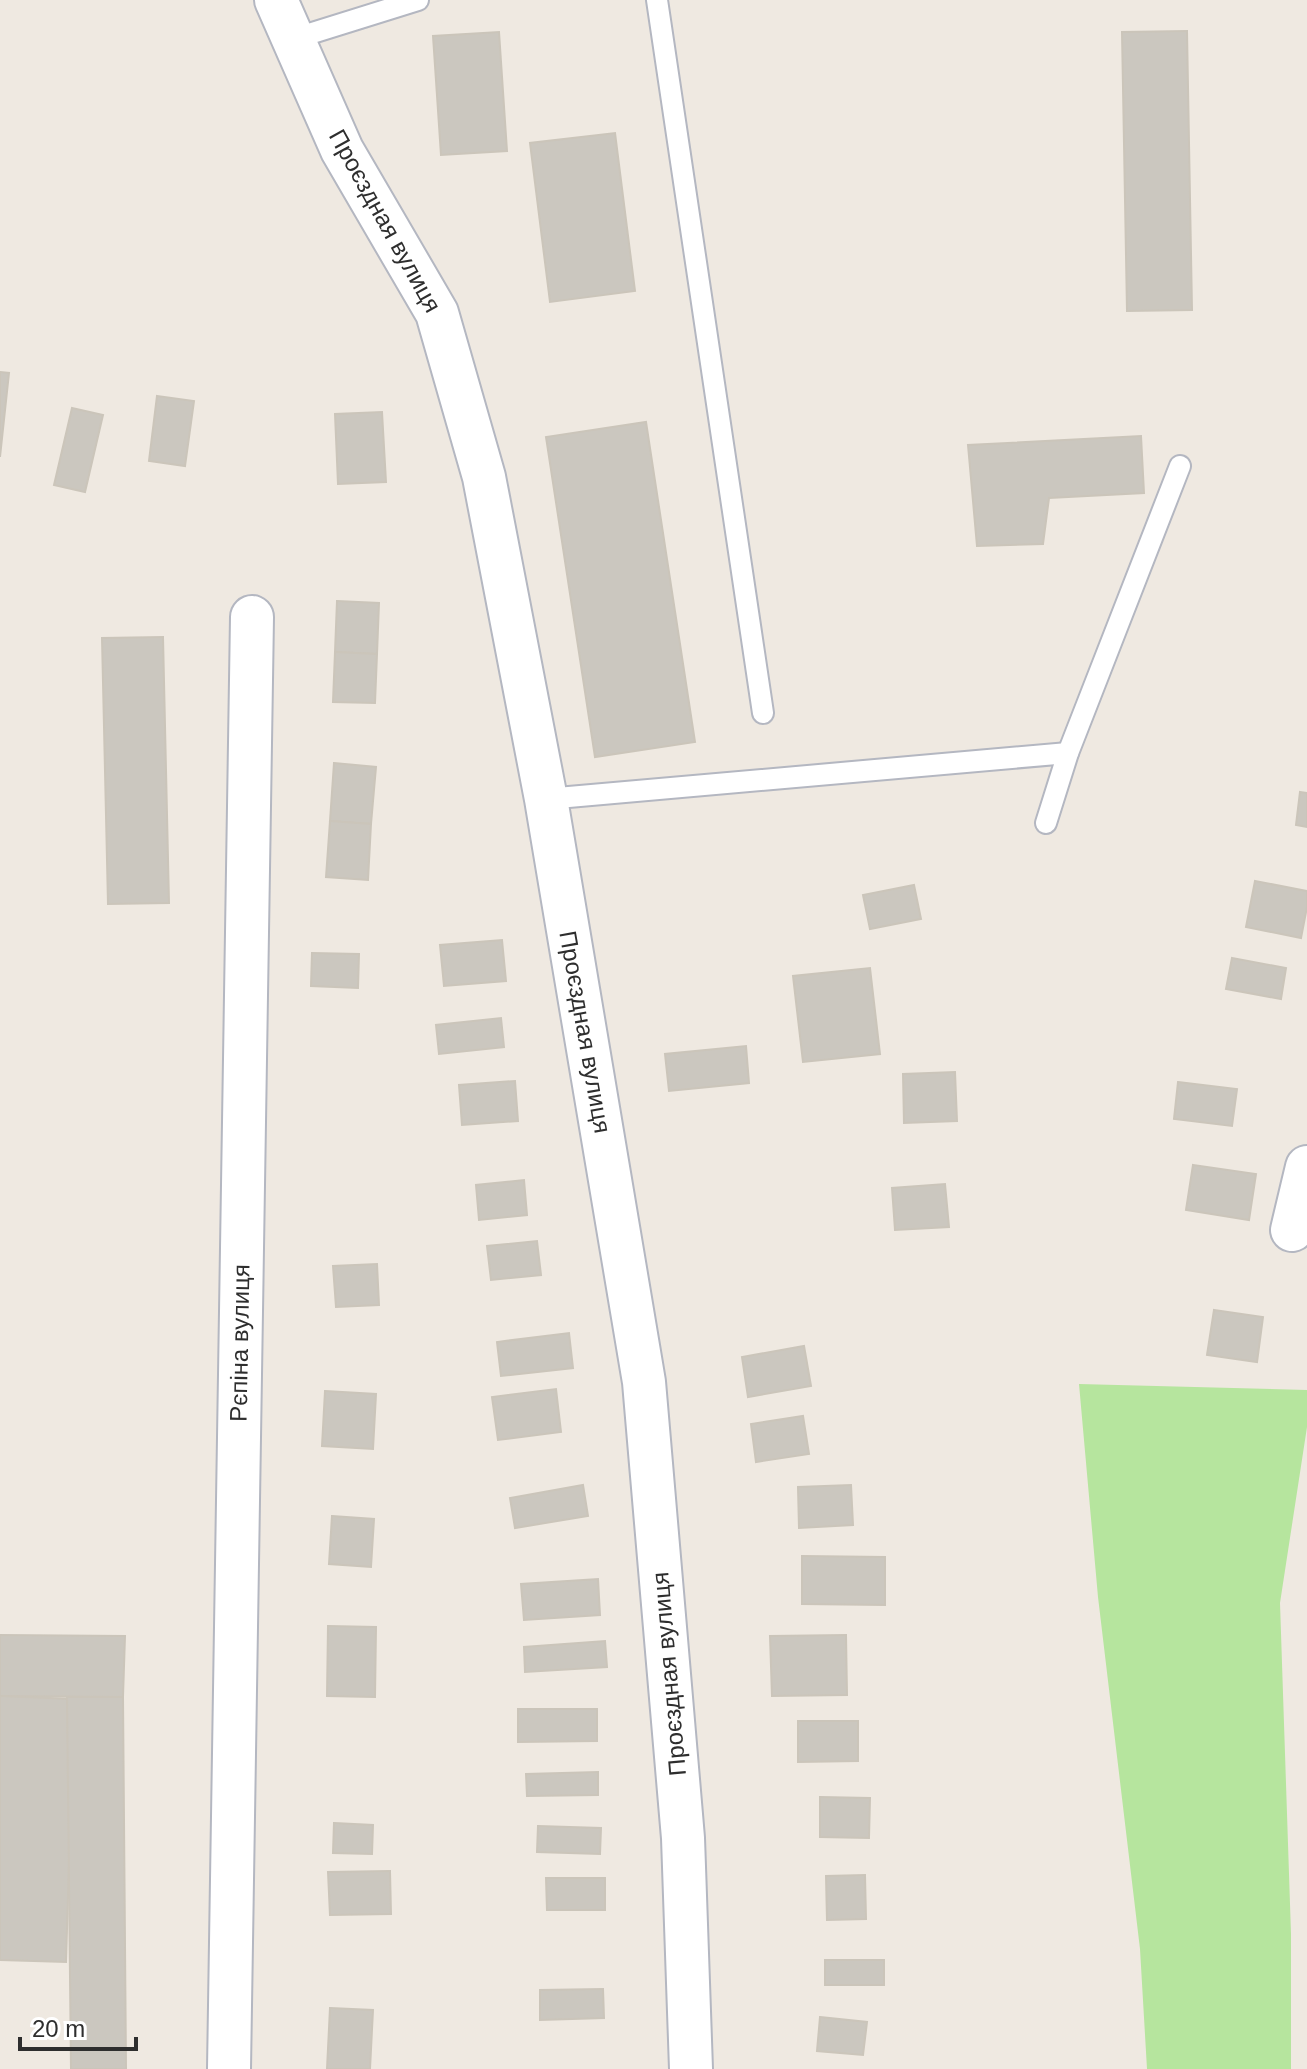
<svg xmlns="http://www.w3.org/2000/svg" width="1307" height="2069" font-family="Arial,sans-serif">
	<rect width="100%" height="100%" fill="#efe9e1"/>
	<path fill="#b6e59e" d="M1079 1384 1307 1390V1427L1280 1603 1291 1934V2069H1147L1140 1949 1098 1597Z"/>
	<g fill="#cbc7bf" stroke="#cbc5ba" stroke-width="2">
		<path d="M1187 31 1192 310 1127 311 1122 32Z"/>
		<path d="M499 32 507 151 441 155 433 36Z"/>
		<path d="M615 133 635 291 550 302 530 143Z"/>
		<path d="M0 372 9 373 0 457Z"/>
		<path d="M157 396 194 401 185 466 149 461Z"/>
		<path d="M72 408 103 415 85 492 54 485Z"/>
		<path d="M382 412 386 482 338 484 335 414Z"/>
		<path d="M646 422 695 742 595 757 546 437Z"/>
		<path d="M1141 436 1144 493 1049 498 1043 544 977 546 968 445Z"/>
		<path d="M337 601 379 603 377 654 335 652Z"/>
		<path d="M163 637 169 903 108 904 102 638Z"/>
		<path d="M335 652 377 654 375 703 333 702Z"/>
		<path d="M334 763 376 767 371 824 330 821Z"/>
		<path d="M1300 792 1307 793V827L1296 825Z"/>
		<path d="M330 821 371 824 368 880 326 877Z"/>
		<path d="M1255 881 1307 891V907L1301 938 1246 927Z"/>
		<path d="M914 885 921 919 870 929 863 895Z"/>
		<path d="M502 940 506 981 444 986 440 945Z"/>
		<path d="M312 953 359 954 358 988 311 986Z"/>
		<path d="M1232 958 1286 968 1281 999 1226 989Z"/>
		<path d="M870 968 880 1054 803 1062 793 976Z"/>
		<path d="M501 1018 504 1047 439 1054 436 1025Z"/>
		<path d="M746 1046 749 1083 669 1091 665 1054Z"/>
		<path d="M955 1072 957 1121 904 1123 903 1074Z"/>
		<path d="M515 1081 518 1121 462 1125 459 1085Z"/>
		<path d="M1178 1082 1237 1089 1232 1126 1174 1119Z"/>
		<path d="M1193 1165 1256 1174 1249 1220 1186 1210Z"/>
		<path d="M524 1180 527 1215 479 1220 476 1185Z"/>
		<path d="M945 1184 949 1227 895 1230 892 1188Z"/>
		<path d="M537 1241 541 1275 491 1280 487 1246Z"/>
		<path d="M377 1264 379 1305 336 1307 333 1266Z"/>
		<path d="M1214 1310 1263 1317 1257 1362 1207 1355Z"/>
		<path d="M569 1333 573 1368 501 1376 497 1342Z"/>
		<path d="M804 1346 811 1386 748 1397 742 1357Z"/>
		<path d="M556 1389 561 1432 498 1440 492 1397Z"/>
		<path d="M325 1391 376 1394 373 1449 322 1446Z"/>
		<path d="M803 1416 809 1454 756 1462 751 1424Z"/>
		<path d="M583 1485 588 1516 515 1528 510 1498Z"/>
		<path d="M851 1485 853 1525 799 1528 798 1487Z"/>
		<path d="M332 1516 374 1519 371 1567 329 1564Z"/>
		<path d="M802 1556 885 1557V1605L802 1604Z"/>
		<path d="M598 1579 600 1615 524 1620 521 1584Z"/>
		<path d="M328 1626 376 1627 375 1697 327 1696Z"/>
		<path d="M0 1635 125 1636 123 1697 0 1696Z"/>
		<path d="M846 1635 847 1695 772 1696 770 1636Z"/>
		<path d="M605 1641 607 1667 525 1672 524 1647Z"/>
		<path d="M0 1696 74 1699 66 1962 0 1960Z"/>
		<path d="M67 1697H123L126 2069H71Z"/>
		<path d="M518 1709H597V1741L518 1742Z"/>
		<path d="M798 1721H858V1761L798 1762Z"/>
		<path d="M598 1772V1795L527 1796 526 1774Z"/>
		<path d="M820 1797 870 1798 869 1838 820 1837Z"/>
		<path d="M334 1823 373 1825 372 1854 333 1853Z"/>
		<path d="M538 1826 601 1828 600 1854 537 1852Z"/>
		<path d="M390 1871 391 1914 330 1915 328 1872Z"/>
		<path d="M865 1875 866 1919 827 1920 826 1876Z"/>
		<path d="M546 1878H605V1910H547Z"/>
		<rect x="825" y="1960" width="59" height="25"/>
		<path d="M603 1989 604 2018 540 2020V1990Z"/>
		<path d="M330 2008 373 2010 370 2069H327Z"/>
		<path d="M820 2017 867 2022 863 2055 817 2051Z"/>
	</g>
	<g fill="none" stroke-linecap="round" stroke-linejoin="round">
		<g stroke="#b4b7c1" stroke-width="24">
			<g id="lane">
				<path d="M657 0 763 713"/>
				<path d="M293 39 418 0"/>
				<path d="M546 799 1068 753"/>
				<path d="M1046 823 1068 753 1180 466"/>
			</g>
		</g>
		<g stroke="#b4b7c1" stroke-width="46">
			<g id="street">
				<path d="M276 0 342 150 437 313 484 477 546 799 644 1382 683 1838 691 2069"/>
				<path d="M1292 1230 1307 1167"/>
				<path d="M229 2069 252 617"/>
			</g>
		</g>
		<use href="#lane" stroke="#fff" stroke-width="20"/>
		<use href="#street" stroke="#fff" stroke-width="42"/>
	</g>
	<g text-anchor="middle" stroke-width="8" stroke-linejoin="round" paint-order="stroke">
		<g font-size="24" fill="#2e2e2e" stroke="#fff">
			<text transform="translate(385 221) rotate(61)" y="8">Проєздная вулиця</text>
			<text transform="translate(585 1032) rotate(80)" y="8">Проєздная вулиця</text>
			<text transform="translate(240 1343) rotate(-89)" y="8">Рєпіна вулиця</text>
			<text transform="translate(669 1674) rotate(-95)" y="8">Проєздная вулиця</text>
		</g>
	</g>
	<path d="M20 2037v12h116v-12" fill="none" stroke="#2e2e2e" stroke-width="4"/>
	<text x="32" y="2037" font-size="24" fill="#2e2e2e" stroke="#ffffff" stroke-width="6" paint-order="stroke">20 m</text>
</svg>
